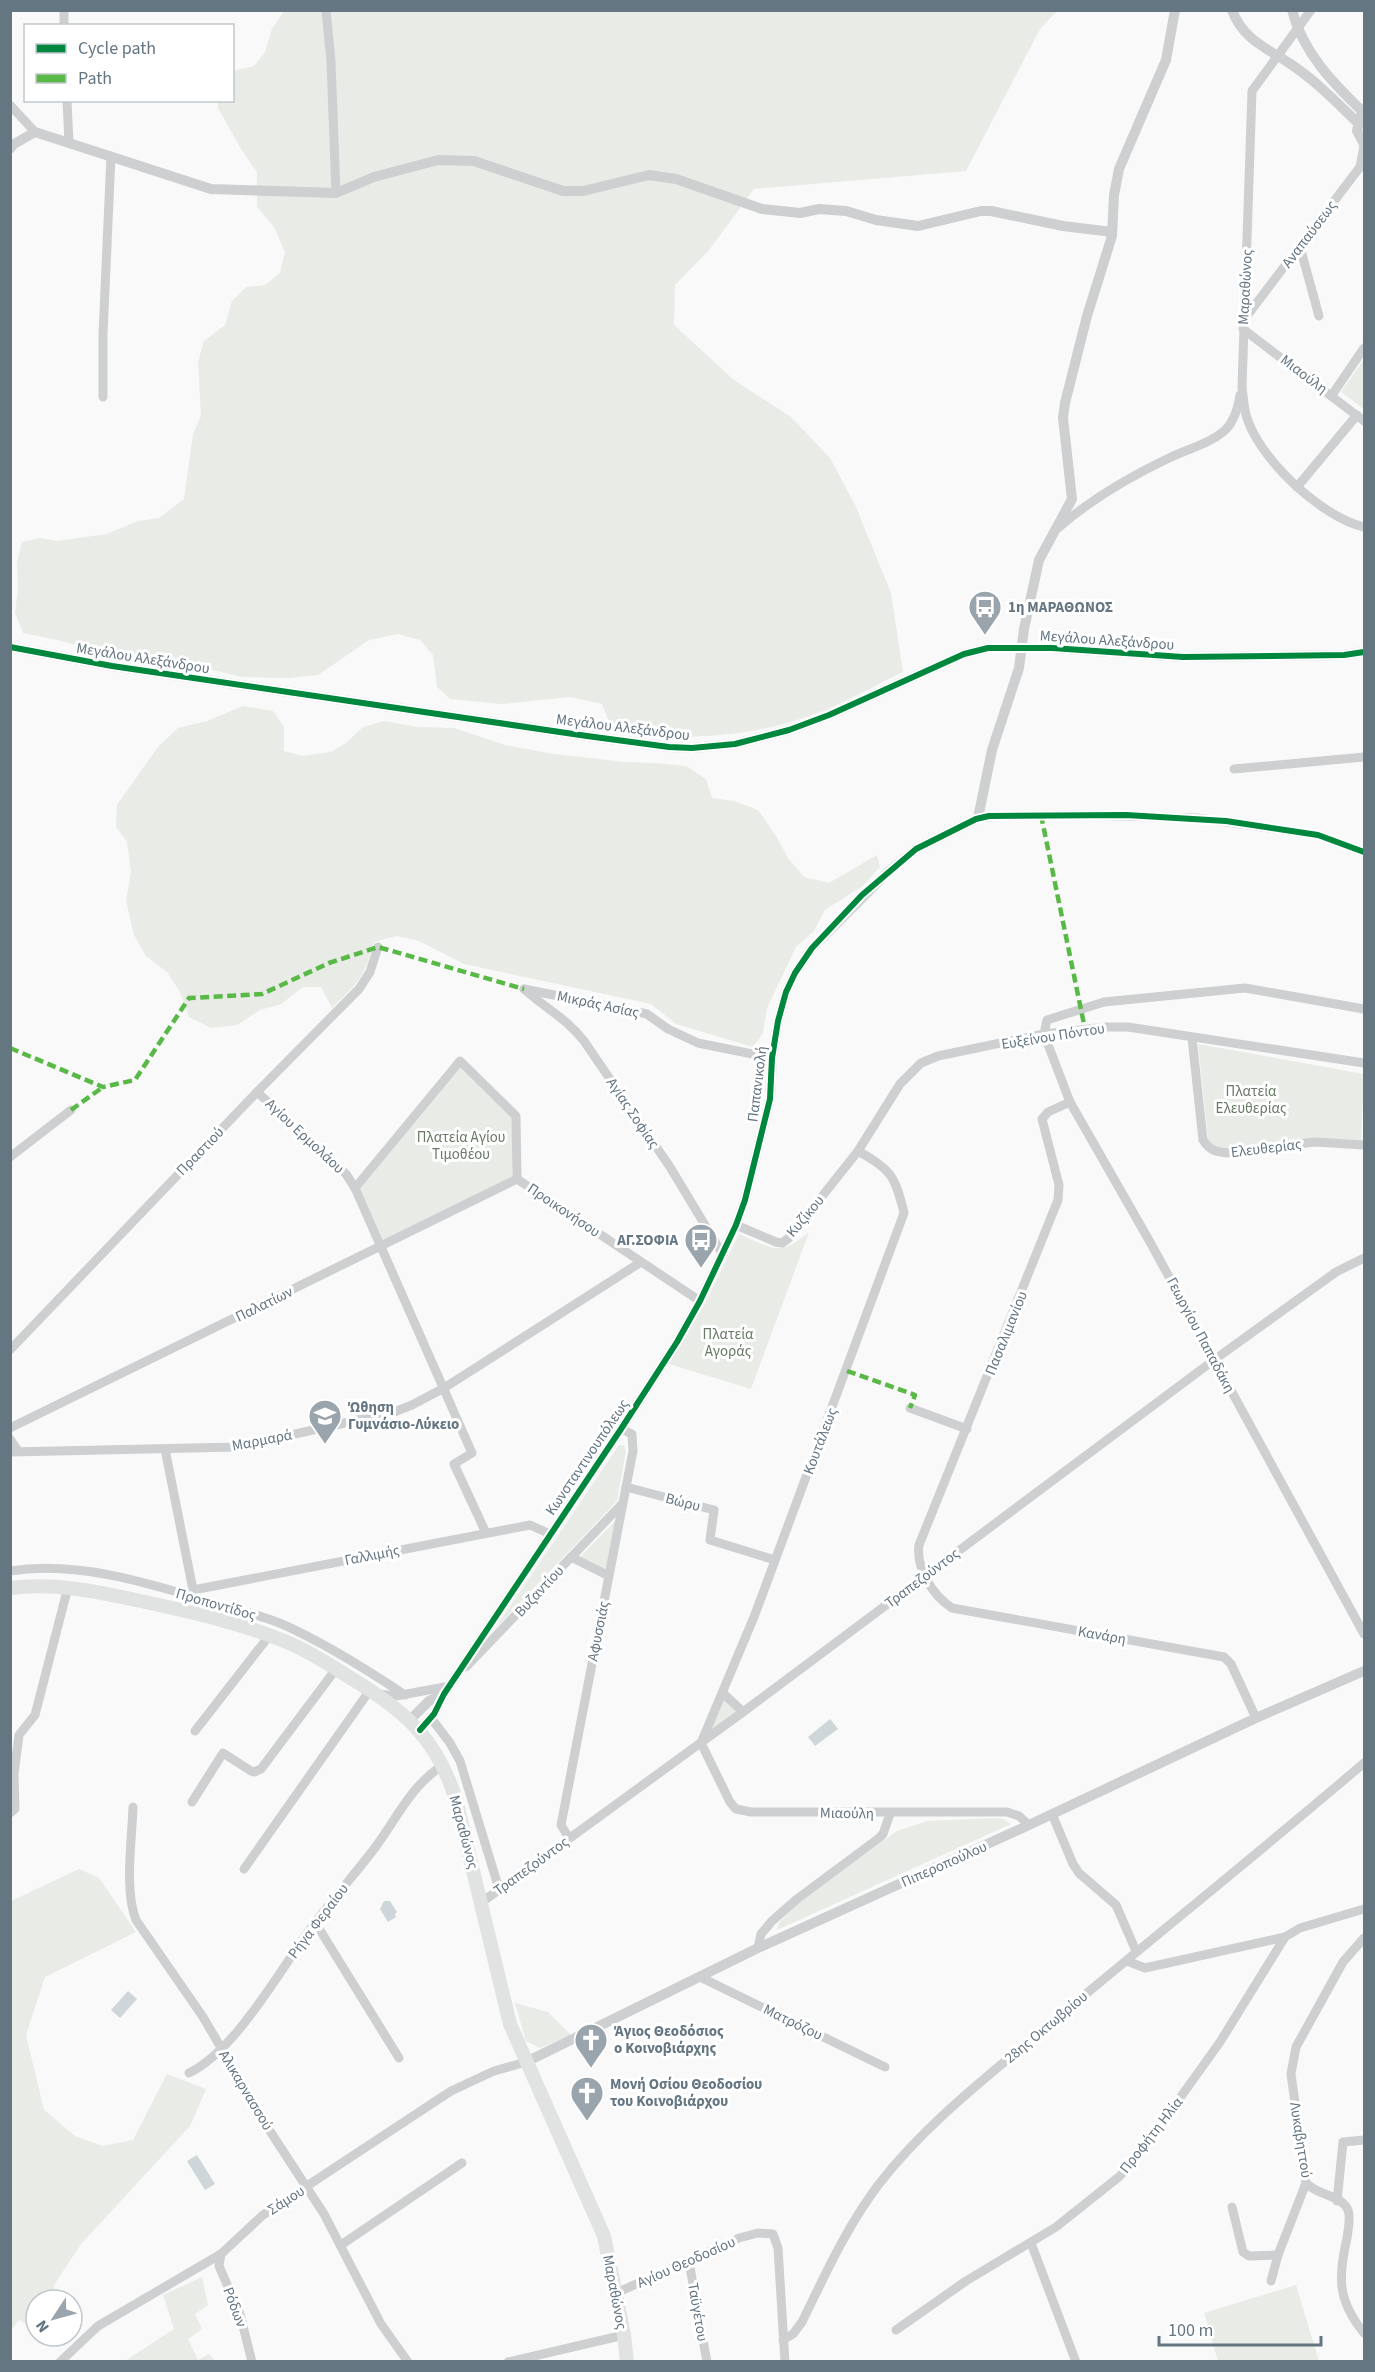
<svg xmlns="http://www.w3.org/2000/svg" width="1375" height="2372" font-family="'Source Sans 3',sans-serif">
	<rect width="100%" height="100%" fill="#f9f9f9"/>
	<g fill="#e8ebe6">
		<path d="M284 11H1057L1040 29 966 171 754 189 709 250 675 285 674 325 734 380 791 417 830 458 856 507 891 593 903 672C877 684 852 699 825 710 755 738 687 742 613 731L602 704 570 697 502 704 450 699 437 687 433 655 420 640 398 634 369 640 318 675 289 678 242 677 163 658 131 660 58 640 23 633 15 613 18 588 17 562 22 542 40 538 57 541 107 534 138 521 159 518 184 499 193 434 201 416 198 362 204 341 225 325 232 301 246 287 265 285 280 273 285 252 274 227 257 207V172L241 149 218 108V101L232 100 233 71 254 66 265 52 272 29Z"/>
		<path d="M1364 359V409L1341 392Z"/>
		<path d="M243 706 273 711 284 727V751L302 756 331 752 346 743 363 727 385 721 417 727 454 728 505 745 554 754 625 762 654 763 686 766 706 779 712 798 734 801 758 810 776 836 788 858 804 877 829 883 877 855 880 867 864 885 825 910 814 931 796 947 767 1008 763 1033 753 1047 676 1024 651 1004 464 964 419 941 397 936 374 942C364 978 358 983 332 1008L321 987H303L281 1004 260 1010 237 1025 211 1028 189 1017 180 992 167 972 146 956 134 935 126 901 131 872 127 842 116 827 117 805 157 748 178 728 207 721Z"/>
		<path d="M1198 1044 1364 1074 1361 1142 1224 1149 1211 1145 1208 1139Z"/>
		<path d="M460 1068 512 1118V1177L384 1241 360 1189Z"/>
		<path d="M809 1232 751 1389 669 1364 704 1306 739 1234C772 1248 779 1258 809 1232Z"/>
		<path d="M619 1445H624L626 1451 617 1501 494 1630Z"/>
		<path d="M618 1518 607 1572 580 1557Z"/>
		<path d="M723 1693 743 1712 701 1743Z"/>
		<path d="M996 1818 1003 1819 1011 1824 777 1930 779 1923 799 1902 897 1831 927 1821Z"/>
		<path d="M79 1869 99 1878 136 1932 45 1977 26 2035 44 2110 75 2136 102 2146 133 2140 167 2074 206 2089 190 2126 81 2244 54 2285 56 2300H36V2322L30 2326 19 2320 11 2330V1901Z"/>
		<path d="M515 2003 548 2012 571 2035 540 2048 526 2041Z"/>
		<path d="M202 2277 208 2305 195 2314 202 2329 188 2339 198 2360 209 2354 215 2361H125L174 2329 163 2295Z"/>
		<path d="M1296 2285 1319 2361H1218L1204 2313Z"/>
	</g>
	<g fill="#ced6d9">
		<path d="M830 1719 838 1729 815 1746 808 1737Z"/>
		<path d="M384 1901H390L397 1912 395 1914 396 1917 388 1922 380 1909Z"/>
		<path d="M128 1991 137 1999 120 2018 111 2010Z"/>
		<path d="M197 2155 215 2184 205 2190 187 2161Z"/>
	</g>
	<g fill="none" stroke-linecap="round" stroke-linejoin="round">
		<g stroke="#cecfd0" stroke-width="9">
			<path d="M64 10V26"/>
			<path d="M326 10 331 62 336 193"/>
			<path d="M1311 10 1252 91 1242 387C1243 396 1244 406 1246 415 1258 458 1321 517 1364 527"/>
			<path d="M67 100 69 143"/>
			<path d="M10 105 35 132"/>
			<path d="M1300 247 1319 316"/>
			<path d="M1246 317 1360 167 1364 146"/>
			<path d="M1243 329 1364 421"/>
			<path d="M1332 395 1364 348"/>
			<path d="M103 397V334L111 156"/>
			<path d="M1297 487 1357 415"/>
			<path d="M1057 529C1091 499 1129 477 1169 458 1187 449 1207 445 1223 432 1234 423 1238 408 1240 395"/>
			<path d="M1234 769 1364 757"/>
			<path d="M978 818 998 816 1077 815 1197 818 1318 835 1364 852"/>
			<path d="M524 989C546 1009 565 1017 584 1041L670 1167 723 1255"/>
			<path d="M524 989 647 1014 668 1029 698 1043 772 1058"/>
			<path d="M1364 1009 1245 988 1104 1002 1047 1020 1044 1034 1070 1102 1150 1242 1364 1634"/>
			<path d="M1192 1038 1203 1140C1210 1151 1217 1152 1229 1153L1314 1142 1364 1145"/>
			<path d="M257 1092 346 1174 355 1188 472 1453 454 1464 486 1533"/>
			<path d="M1070 1102 1048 1112 1042 1119 1059 1185 1058 1200 919 1545C916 1568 932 1595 952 1608L1224 1657 1231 1664 1256 1718"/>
			<path d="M858 1151C891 1170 895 1175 904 1213L754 1617 701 1743 730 1802 736 1809 751 1812H1007L1019 1816 1029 1825"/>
			<path d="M10 1157 71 1110"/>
			<path d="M517 1179 700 1301"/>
			<path d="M355 1188 460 1061 516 1116 517 1179"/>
			<path d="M736 1225 776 1242 782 1243 789 1238 858 1151 900 1084 921 1063 938 1056 1044 1034 1106 1027H1128L1364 1063"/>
			<path d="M10 1350 257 1092 359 989 370 972 378 947"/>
			<path d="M910 1408 967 1429"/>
			<path d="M10 1428 517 1179"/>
			<path d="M10 1439 18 1451"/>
			<path d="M165 1449 194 1595"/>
			<path d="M10 1452 237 1447 394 1412 412 1405 444 1388 641 1262"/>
			<path d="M626 1487 714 1510 710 1540 775 1560"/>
			<path d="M571 1557 609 1576"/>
			<path d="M10 1571C80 1560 155 1585 221 1605 241 1611 263 1616 282 1624 325 1643 366 1669 405 1695"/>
			<path d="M193 1590 530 1525 550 1534"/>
			<path d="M466 1667 622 1504"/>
			<path d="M723 1693 743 1712"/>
			<path d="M378 1694 396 1696 450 1686"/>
			<path d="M431 1718 450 1743 460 1761 499 1889"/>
			<path d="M195 1731 269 1636"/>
			<path d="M192 1802 223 1753 251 1771 254 1772 261 1769 336 1669"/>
			<path d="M133 1807C132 1840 124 1890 136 1920L203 2017 268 2128 324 2214 381 2324 408 2362"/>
			<path d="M10 1813 15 1809 14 1774 19 1735 35 1715 68 1587"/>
			<path d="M1052 1814 1073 1864 1079 1873 1116 1905 1136 1951"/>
			<path d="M569 1838 561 1825 633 1451 632 1434 621 1429"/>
			<path d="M244 1869 370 1690"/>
			<path d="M482 1902 743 1712 1214 1360 1336 1272 1364 1258"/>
			<path d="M315 1922 399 2058"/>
			<path d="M1364 1938 1343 1962 1296 2047 1291 2074 1306 2183C1316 2195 1342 2195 1348 2210 1351 2218 1348 2230 1347 2238 1338 2277 1337 2300 1364 2333"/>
			<path d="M758 1948 761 1934 772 1921 797 1899 879 1838 883 1834 890 1814"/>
			<path d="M1127 1961 1145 1968 1285 1937"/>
			<path d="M700 1977 885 2067"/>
			<path d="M189 2073C238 2049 281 1967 314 1924 334 1897 357 1872 377 1845 398 1816 412 1785 443 1765"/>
			<path d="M1337 2201 1343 2142 1364 2140"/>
			<path d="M1232 2207 1243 2252 1249 2256 1278 2255"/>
			<path d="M1031 2243 1076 2362"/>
			<path d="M341 2245 462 2163"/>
			<path d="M221 2254 219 2266 240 2314 252 2362"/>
			<path d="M689 2262 707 2362"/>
			<path d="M1271 2281 1278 2255 1306 2183"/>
			<path d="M614 2294 739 2238 758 2233 773 2234 778 2248 785 2362"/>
			<path d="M896 2330 966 2281 1056 2227 1120 2176 1152 2137 1220 2042 1285 1937 1300 1928 1364 1909"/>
			<path d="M783 2340 793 2334 802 2322C825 2275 847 2226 879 2184 927 2122 992 2073 1051 2023 1155 1936 1261 1851 1364 1763"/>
			<path d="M60 2362 98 2326 221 2254 263 2215 451 2091 494 2071 526 2062"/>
			<path d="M508 2362 624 2335"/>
		</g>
		<g stroke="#cecfd0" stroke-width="10">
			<path d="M1232 10C1243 40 1267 48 1292 65 1316 81 1337 103 1358 123"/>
			<path d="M1292 10C1303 53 1333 83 1364 113"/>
			<path d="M1360 117 1357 131 1364 144"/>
			<path d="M10 149 14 144 35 132 211 189 336 193 374 177 438 160 474 161 563 191H583L649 175 676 179 762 209 800 213 819 209 846 211 876 220 918 226 981 211H991L1063 226 1112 232"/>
			<path d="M10 647 112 666 587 736 669 747 692 748 735 744 789 730 829 715 964 654 988 648H1052L1183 657 1344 655 1364 652"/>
			<path d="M410 1720 429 1701 444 1694"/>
			<path d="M420 1730 434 1714 444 1694 621 1429 677 1342 700 1301 736 1225 745 1200 770 1099 772 1058 778 1021 786 992 795 973 812 948 888 872 916 849 978 818 992 750 1019 668 1024 629 1039 560 1072 499 1063 418 1065 403 1087 316 1112 236 1114 195 1119 169 1166 60 1175 10"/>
			<path d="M526 2062 758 1948 1029 1825 1256 1718 1364 1671"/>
		</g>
		<path stroke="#e1e2e2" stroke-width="14" d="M10 1588C59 1582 103 1593 150 1603 200 1614 252 1626 298 1647 316 1656 332 1666 349 1677 403 1709 437 1738 456 1800L510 2024 604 2236 624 2335 627 2362"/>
		<g stroke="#58b947" stroke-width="4.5" stroke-dasharray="9 4.5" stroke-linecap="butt">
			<path d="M1041 815 1085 1029"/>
			<path d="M10 1048 103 1087 135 1080 189 998 262 994 329 963 378 947 524 989"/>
			<path d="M71 1110 103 1087"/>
			<path d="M847 1371 915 1395 910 1408"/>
		</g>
		<g stroke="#fff" stroke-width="10">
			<g id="cycleway">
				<path d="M10 647 112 666 587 736 669 747 692 748 735 744 789 730 829 715 964 654 988 648H1052L1183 657 1344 655 1364 652"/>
				<path d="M420 1730 434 1714 444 1694 621 1429 677 1342 700 1301 736 1225 745 1200 770 1099 772 1058 778 1021 786 992 795 973 812 948 862 895 916 849 976 819 989 816 1126 815 1226 821 1318 835 1364 852"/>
			</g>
		</g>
		<use href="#cycleway" stroke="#00873e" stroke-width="6"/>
	</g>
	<defs>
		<g id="bus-pin" transform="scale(1.725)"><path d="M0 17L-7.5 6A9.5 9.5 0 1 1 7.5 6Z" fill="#99a4ac" stroke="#fff"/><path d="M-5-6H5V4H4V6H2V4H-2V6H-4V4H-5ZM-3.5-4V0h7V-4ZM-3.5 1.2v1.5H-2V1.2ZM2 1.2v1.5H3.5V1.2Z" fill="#fff"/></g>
		<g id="school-pin" transform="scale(1.725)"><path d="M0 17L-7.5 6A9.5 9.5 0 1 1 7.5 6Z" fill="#99a4ac" stroke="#fff"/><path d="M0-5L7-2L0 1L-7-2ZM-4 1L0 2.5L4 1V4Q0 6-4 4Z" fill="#fff"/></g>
		<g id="church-pin" transform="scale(1.725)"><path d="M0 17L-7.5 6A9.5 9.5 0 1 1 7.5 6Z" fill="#99a4ac" stroke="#fff"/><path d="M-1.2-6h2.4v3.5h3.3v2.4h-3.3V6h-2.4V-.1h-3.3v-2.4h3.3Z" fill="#fff"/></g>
	</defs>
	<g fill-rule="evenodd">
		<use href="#bus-pin" x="985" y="607"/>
		<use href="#bus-pin" x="701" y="1240"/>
		<use href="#school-pin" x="325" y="1416"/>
		<use href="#church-pin" x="591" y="2040"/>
		<use href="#church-pin" x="587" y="2093"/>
	</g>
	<g text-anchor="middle" stroke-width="6" stroke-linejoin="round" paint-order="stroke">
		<g font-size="15" fill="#657683" stroke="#fff">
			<text transform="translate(1309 234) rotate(-53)" y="5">Αναπαύσεως</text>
			<text transform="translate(1245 287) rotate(-87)" y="5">Μαραθώνος</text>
			<text transform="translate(1304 374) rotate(37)" y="5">Μιαούλη</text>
			<text transform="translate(1107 640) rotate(4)" y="5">Μεγάλου Αλεξάνδρου</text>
			<text transform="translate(143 658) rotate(9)" y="5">Μεγάλου Αλεξάνδρου</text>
			<text transform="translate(623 727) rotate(7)" y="5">Μεγάλου Αλεξάνδρου</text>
			<text transform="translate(598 1004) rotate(12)" y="5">Μικράς Ασίας</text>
			<text transform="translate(1053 1036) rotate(-9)" y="5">Ευξείνου Πόντου</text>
			<text transform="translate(757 1084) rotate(-83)" y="5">Παπανικολή</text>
			<text transform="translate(633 1113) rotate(56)" y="5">Αγίας Σοφίας</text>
			<text transform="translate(305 1136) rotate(43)" y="5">Αγίου Ερμολάου</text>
			<text transform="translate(1266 1148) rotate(-7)" y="5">Ελευθερίας</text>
			<text transform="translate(200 1151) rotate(-46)" y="5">Πραστιού</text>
			<text transform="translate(564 1210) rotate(34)" y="5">Προικονήσου</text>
			<text transform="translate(805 1216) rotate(-50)" y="5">Κυζίκου</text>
			<text transform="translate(264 1304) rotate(-26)" y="5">Παλατίων</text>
			<text transform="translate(1006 1333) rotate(-68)" y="5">Πασαλιμανίου</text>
			<text transform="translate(1201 1335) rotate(62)" y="5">Γεωργίου Παπαδάκη</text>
			<text transform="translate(262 1440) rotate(-11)" y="5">Μαρμαρά</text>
			<text transform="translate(820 1441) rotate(-69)" y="5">Κουτάλεως</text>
			<text transform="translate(587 1457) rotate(-56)" y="5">Κωνσταντινουπόλεως</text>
			<text transform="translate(683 1502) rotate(14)" y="5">Βώρυ</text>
			<text transform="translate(372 1555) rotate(-11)" y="5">Γαλλιμής</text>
			<text transform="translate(922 1578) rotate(-37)" y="5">Τραπεζούντος</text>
			<text transform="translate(539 1591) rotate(-47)" y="5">Βυζαντίου</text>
			<text transform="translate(216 1604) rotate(16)" y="5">Προποντίδος</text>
			<text transform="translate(598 1631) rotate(-79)" y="5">Αφυσσιάς</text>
			<text transform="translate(1102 1635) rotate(10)" y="5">Κανάρη</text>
			<text transform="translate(847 1813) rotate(1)" y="5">Μιαούλη</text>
			<text transform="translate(464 1832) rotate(75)" y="5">Μαραθώνος</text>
			<text transform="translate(944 1864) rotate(-24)" y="5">Πιπεροπούλου</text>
			<text transform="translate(531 1866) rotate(-36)" y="5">Τραπεζούντος</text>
			<text transform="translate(318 1921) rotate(-53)" y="5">Ρήγα Φεραίου</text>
			<text transform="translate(793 2022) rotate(26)" y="5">Ματρόζου</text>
			<text transform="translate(1046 2027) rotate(-40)" y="5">28ης Οκτωβρίου</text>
			<text transform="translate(246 2090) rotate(59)" y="5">Αλικαρνασσού</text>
			<text transform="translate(1151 2135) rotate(-52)" y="5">Προφήτη Ηλία</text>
			<text transform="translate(1301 2140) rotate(81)" y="5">Λυκαβηττού</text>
			<text transform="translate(286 2200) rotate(-33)" y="5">Σάμου</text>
			<text transform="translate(686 2262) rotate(-24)" y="5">Αγίου Θεοδοσίου</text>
			<text transform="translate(615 2292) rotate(79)" y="5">Μαραθώνος</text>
			<text transform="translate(235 2307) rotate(69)" y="5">Ρόδων</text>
			<text transform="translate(698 2312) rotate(80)" y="5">Ταϋγέτου</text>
		</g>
		<g font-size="15" font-weight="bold" fill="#657683" stroke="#fff" text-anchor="start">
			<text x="1008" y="612">1η ΜΑΡΑΘΩΝΟΣ</text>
			<text x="678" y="1245" text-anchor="end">ΑΓ.ΣΟΦΙΑ</text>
			<text x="348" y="1412">Ώθηση<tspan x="348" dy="17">Γυμνάσιο-Λύκειο</tspan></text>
			<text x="614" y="2036">Άγιος Θεοδόσιος<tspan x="614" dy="17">ο Κοινοβιάρχης</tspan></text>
			<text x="610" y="2089">Μονή Οσίου Θεοδοσίου<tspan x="610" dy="17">του Κοινοβιάρχου</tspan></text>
		</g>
		<g font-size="15" fill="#687a64" stroke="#fff">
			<text x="1251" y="1096">Πλατεία<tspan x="1251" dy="17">Ελευθερίας</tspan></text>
			<text x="461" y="1142">Πλατεία Αγίου<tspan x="461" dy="17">Τιμοθέου</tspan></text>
			<text x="728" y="1339">Πλατεία<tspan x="728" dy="17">Αγοράς</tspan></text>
		</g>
	</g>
	<rect width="1375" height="2372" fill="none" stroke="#657683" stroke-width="24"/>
	<rect x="24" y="24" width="210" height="78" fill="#ffffff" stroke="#c1c8cd" stroke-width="1.5"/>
	<rect x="36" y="44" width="30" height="9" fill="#00873e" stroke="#c1c8cd" stroke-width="1.5"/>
	<text x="78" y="54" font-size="18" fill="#657683">Cycle path</text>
	<rect x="36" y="74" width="30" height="9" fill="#58b947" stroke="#c1c8cd" stroke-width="1.5"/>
	<text x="78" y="84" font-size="18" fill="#657683">Path</text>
	<g transform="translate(54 2318) rotate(234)"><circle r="28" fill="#ffffff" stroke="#c1c8cd" stroke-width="1.5"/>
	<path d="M0-4.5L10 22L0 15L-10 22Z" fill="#99a4ac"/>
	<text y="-9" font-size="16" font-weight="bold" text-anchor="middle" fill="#657683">N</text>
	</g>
	<path d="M1159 2336v9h162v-9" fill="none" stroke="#657683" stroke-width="3"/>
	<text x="1168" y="2336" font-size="18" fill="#657683" stroke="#ffffff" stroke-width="4.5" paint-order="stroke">100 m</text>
</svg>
